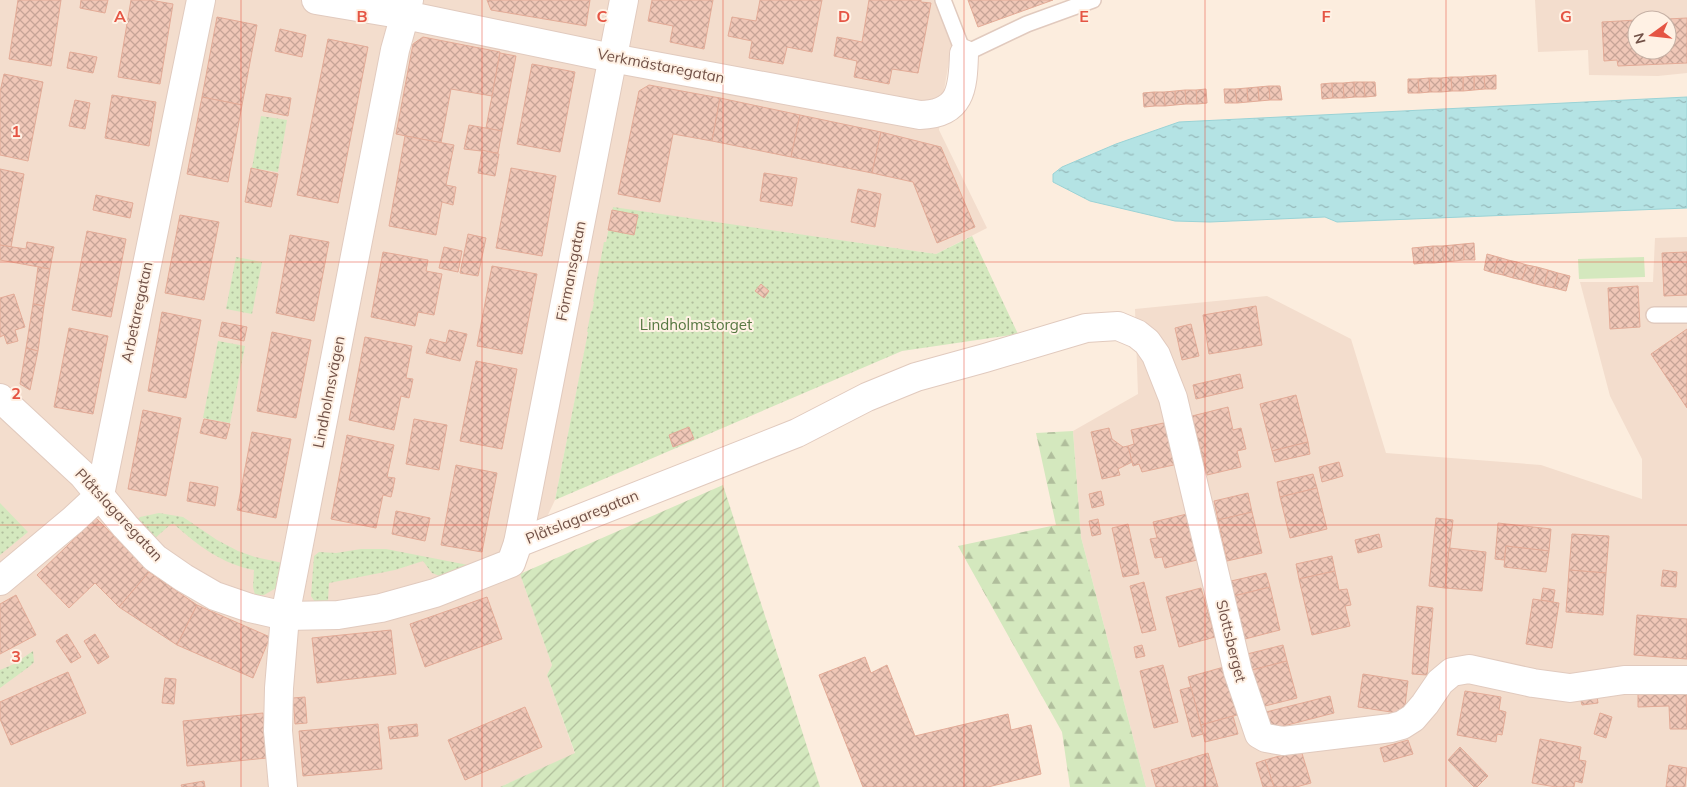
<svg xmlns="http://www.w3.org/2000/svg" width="1687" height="787" font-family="Mulish,sans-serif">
	<defs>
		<pattern id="grass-dots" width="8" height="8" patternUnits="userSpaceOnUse" patternTransform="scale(1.25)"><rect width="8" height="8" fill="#d4e8be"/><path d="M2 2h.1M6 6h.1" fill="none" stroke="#b0be9c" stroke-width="1.8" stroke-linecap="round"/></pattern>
		<pattern id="forest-firs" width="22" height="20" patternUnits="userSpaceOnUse" patternTransform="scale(1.25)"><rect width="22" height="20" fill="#d4e8be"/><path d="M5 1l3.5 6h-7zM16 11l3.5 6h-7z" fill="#b0be9c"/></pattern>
		<pattern id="garden-furrows" width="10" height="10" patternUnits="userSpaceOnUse" patternTransform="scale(1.25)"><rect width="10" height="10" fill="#d4e8be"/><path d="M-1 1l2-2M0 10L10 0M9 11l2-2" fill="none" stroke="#b0be9c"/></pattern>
		<pattern id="water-ripples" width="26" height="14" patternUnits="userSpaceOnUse" patternTransform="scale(1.25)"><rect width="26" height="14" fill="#b4e3e4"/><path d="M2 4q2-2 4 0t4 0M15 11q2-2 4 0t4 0" fill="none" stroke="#97babb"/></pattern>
		<pattern id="building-cross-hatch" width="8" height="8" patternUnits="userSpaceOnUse" patternTransform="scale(1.25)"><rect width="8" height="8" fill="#f0c7b7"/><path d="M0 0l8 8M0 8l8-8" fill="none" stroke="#c7a497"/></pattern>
	</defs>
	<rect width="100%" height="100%" fill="#fcedde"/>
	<g fill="#f3ddcd" fill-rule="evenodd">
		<path d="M0 0H937L953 38 942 102 939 130 987 228 936 254 613 208 555 500 520 574 552 665 547 675 575 754 500 787H0Z"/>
		<path d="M1535 0H1687V73L1658 76 1589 75 1588 50 1538 52ZM1637 20H1667V50H1637Z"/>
		<path d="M1687 237V787H1146L1081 537 1073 431 1138 394 1135 309 1267 296 1351 339 1386 453 1541 465 1642 499V459L1610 396 1580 282H1653L1655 238Z"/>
	</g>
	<g fill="url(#grass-dots)">
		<path d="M261 116 287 120 278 172 252 168Z"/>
		<path d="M613 207 936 254 972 236 1018 334 902 351 555 500 588 332H587L591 311H592L594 302 593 301 604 242H606Z"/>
		<path d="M236 257 262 262 252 314 226 309Z"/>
		<path d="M218 341 245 346 230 423 203 418Z"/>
		<path d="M0 503 28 532 0 555Z"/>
		<path d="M159 513 183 517 217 540 238 551 255 557 283 563 278 587 264 595H255L253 587 254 570C222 564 197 545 174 524H171L154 539 136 521 140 517Z"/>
		<path d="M361 549H386L468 565 466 568 442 577 432 573 423 561 395 570 329 583 328 601 317 605 311 596 314 556 319 552 336 553Z"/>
		<path d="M33 651 34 662 30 666 0 688V670L14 664Z"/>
	</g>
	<path fill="url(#forest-firs)" d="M1073 431 1081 537 1146 787H1070L1062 732 958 546 1056 525 1036 433Z"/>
	<path fill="url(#garden-furrows)" d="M723 485 820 787H500L575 753 547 675 552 665 520 574Z"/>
	<path fill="#d4e8be" d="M1644 257 1645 277 1579 279 1578 259Z"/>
	<path fill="url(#water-ripples)" stroke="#9ad3d6" d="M1687 97V208L1337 222 1325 217 1210 222 1175 221 1090 201 1053 182V174L1062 167 1116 144 1179 122Z"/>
	<g fill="url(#building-cross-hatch)" stroke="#e3ab97">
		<path d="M18 0H61L51 66 9 59Z"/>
		<path d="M81 0H108L105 13 80 8Z"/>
		<path d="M131 0H150L173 4 160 84 118 77Z"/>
		<path d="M487 0H590L586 26 491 10Z"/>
		<path d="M652 0H713L704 49 670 42 673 26 648 21Z"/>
		<path d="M760 0H822L812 52 787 47 783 64 749 58 752 41 728 36 732 17 756 21Z"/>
		<path d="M869 0H921V2L931 3 918 73 892 69 889 84 854 77 857 61 834 56 837 37 862 42Z"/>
		<path d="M968 0H1053L978 27Z"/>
		<path d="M217 17 257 25 242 105 202 97Z"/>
		<path d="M1687 18V63L1618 66 1617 60 1604 61 1602 22 1637 20V50H1667V20H1647Z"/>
		<path d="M280 29 306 35 302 57 275 51Z"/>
		<path d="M423 37 500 52 492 96 451 89 441 143 396 134 413 44Z"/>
		<path d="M328 39 368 47 338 203 297 195Z"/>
		<path d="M70 52 97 57 93 73 67 68Z"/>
		<path d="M500 53 516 56 502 131 486 128Z"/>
		<path d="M532 64 575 72 560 152 517 144Z"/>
		<path d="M4 74 43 82 28 161 0 155V92Z"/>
		<path d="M1496 75V89H1485L1484 76Z"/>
		<path d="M1474 76H1484L1485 89 1474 90Z"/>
		<path d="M1474 76V90L1463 91V77Z"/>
		<path d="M1451 77H1463V91H1452Z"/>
		<path d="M1451 77 1452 91 1441 92V78Z"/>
		<path d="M1429 78H1441V92H1430Z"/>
		<path d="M1429 78 1430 92 1419 93 1418 79Z"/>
		<path d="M1408 79H1418L1419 93H1408Z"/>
		<path d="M1354 82 1355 97 1344 98 1343 83Z"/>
		<path d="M1354 82H1364L1365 97H1355Z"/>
		<path d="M1364 82H1375L1376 96 1365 97Z"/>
		<path d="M1332 83 1333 98 1322 99 1321 84Z"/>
		<path d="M1332 83H1343L1344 98H1333Z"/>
		<path d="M649 85 720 98 712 141 673 134 660 202 618 194 639 91Z"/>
		<path d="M1269 86 1270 100 1259 101 1258 87Z"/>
		<path d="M1269 86H1280L1282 100H1270Z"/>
		<path d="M1258 87 1259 101 1248 102 1247 88Z"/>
		<path d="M1247 88 1248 102 1237 103 1235 89Z"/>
		<path d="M1206 89 1207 103 1197 104 1196 90Z"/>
		<path d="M1224 89H1235L1237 103H1225Z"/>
		<path d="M1185 90H1196L1197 104H1186Z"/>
		<path d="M1185 90 1186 104 1175 105V91Z"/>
		<path d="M1175 91V105L1165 106 1164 92Z"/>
		<path d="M1154 92H1164L1165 106H1155Z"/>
		<path d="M1154 92 1155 106 1144 107 1143 93Z"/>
		<path d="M266 94 291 98 288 116 263 111Z"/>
		<path d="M112 95 156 102 149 146 105 138Z"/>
		<path d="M202 97 242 105 228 182 187 174Z"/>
		<path d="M720 98 800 115 791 157 712 141Z"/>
		<path d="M75 100 90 103 85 129 69 126Z"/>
		<path d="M800 115 881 132 872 173 791 157Z"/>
		<path d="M469 125 502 131 498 153 464 149Z"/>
		<path d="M881 132 941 147 975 227 937 243 913 182 872 173Z"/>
		<path d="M405 136 454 145 446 185 456 187 453 205 442 202 436 235 389 226Z"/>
		<path d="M482 150 499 154 495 176 478 173Z"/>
		<path d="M251 168 278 174 271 207 245 202Z"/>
		<path d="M511 168 556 176 542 256 496 248Z"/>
		<path d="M0 169 24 174 11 247 0 245Z"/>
		<path d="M764 173 797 178 792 206 760 201Z"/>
		<path d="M858 189 881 194 875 227 851 222Z"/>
		<path d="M96 195 133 203 130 218 93 210Z"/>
		<path d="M612 210 638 215 634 235 608 230Z"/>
		<path d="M180 215 219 222 204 300 165 293Z"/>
		<path d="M87 231 126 239 111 317 72 310Z"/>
		<path d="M468 234 486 238 478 276 460 273Z"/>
		<path d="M290 235 329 242 314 321 276 313Z"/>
		<path d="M27 242 54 247 50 269 0 260V245L26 249Z"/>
		<path d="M1474 243 1475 260H1464L1463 244Z"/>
		<path d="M1463 244 1464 260 1454 261 1453 245Z"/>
		<path d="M1453 245 1454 261 1444 262 1442 246Z"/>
		<path d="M1433 246 1434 263H1424L1423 247Z"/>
		<path d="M1433 246H1442L1444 262 1434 263Z"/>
		<path d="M444 247 462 251 458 272 439 268Z"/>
		<path d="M1423 247 1424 263 1414 264 1412 248Z"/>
		<path d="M383 252 428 260 426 271 442 274 434 315 418 312 415 326 371 317Z"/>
		<path d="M1687 252V295L1664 296 1662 253Z"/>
		<path d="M1487 254 1498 257 1494 273 1484 270Z"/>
		<path d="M1498 257 1508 260 1503 275 1494 273Z"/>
		<path d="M1508 260 1517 262 1513 278 1503 275Z"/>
		<path d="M1517 262 1527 265 1522 280 1513 278Z"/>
		<path d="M1527 265 1537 267 1532 283 1522 280Z"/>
		<path d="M492 266 537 274 522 354 477 346Z"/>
		<path d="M38 267 50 269 44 306 33 304Z"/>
		<path d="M1537 267 1548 270 1544 286 1532 283Z"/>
		<path d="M1548 270 1558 273 1554 288 1544 286Z"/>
		<path d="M1558 273 1570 276 1566 291 1554 288Z"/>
		<path d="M761 284 769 291 764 298 755 291Z"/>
		<path d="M1638 286 1640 327 1610 329 1608 288Z"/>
		<path d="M14 294 25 327 15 330 18 341 7 344 4 335 0 337V298Z"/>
		<path d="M33 304 44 306 38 351 26 348Z"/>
		<path d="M1256 306 1262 345 1209 354 1203 315Z"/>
		<path d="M162 312 201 320 186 398 148 391Z"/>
		<path d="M222 322 247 327 244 341 219 336Z"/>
		<path d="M1191 324 1199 356 1182 360 1175 328Z"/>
		<path d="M69 328 108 336 93 414 54 407Z"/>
		<path d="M1687 329V408L1651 354Z"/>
		<path d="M449 330 467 334 460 361 426 353 430 339 446 343Z"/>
		<path d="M272 332 311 340 296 418 257 411Z"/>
		<path d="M365 337 412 346 406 378 413 379 409 398 401 396 394 430 349 420Z"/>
		<path d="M26 348 38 351 30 390 20 384Z"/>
		<path d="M476 361 517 369 502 449 460 441Z"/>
		<path d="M1240 374 1243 388 1196 399 1193 385Z"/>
		<path d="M1296 395 1308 442 1272 451 1260 404Z"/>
		<path d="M1228 407 1233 430 1241 428 1246 449 1237 451 1241 467 1207 475 1192 416Z"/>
		<path d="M143 410 181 418 166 496 128 489Z"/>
		<path d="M204 419 230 424 226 439 200 433Z"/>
		<path d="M414 419 447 425 439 470 406 464Z"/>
		<path d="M1168 422 1178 464 1142 472 1139 464 1133 466 1128 446 1134 444 1131 430Z"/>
		<path d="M689 427 694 439 673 447 669 435Z"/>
		<path d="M1109 428 1112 439 1123 447 1128 446 1132 462 1118 469 1120 475 1102 479 1091 432Z"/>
		<path d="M252 432 291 439 276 518 237 510Z"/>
		<path d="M347 435 394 445 387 477 395 478 393 489 391 497 383 495 376 528 331 519Z"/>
		<path d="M1308 442 1310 454 1275 462 1272 451Z"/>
		<path d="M1339 462 1343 476 1322 482 1319 467Z"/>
		<path d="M456 465 497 473 482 552 441 545Z"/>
		<path d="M1313 474 1317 488 1280 497 1277 482Z"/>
		<path d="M190 482 218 487 215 506 187 501Z"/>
		<path d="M1317 488 1327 529 1290 538 1280 497Z"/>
		<path d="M1101 491 1104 505 1092 508 1089 494Z"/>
		<path d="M1248 493 1252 512 1218 520 1214 501Z"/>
		<path d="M396 511 430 518 425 541 392 534Z"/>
		<path d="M1252 512 1262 553 1227 561 1218 520Z"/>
		<path d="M1187 514 1197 560 1165 568 1162 557 1155 558 1150 539 1157 538 1153 522Z"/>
		<path d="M96 518 149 572 119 607 95 583 69 608 37 575Z"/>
		<path d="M1436 518 1453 520 1445 588 1429 586Z"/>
		<path d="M1098 519 1101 534 1092 536 1089 521Z"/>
		<path d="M1498 523 1551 529 1549 551 1506 546 1504 560 1495 559Z"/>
		<path d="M1128 524 1139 574 1123 577 1112 528Z"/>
		<path d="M1379 534 1382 547 1358 553 1355 540Z"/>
		<path d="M1572 534 1609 536 1606 573 1569 570Z"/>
		<path d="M1506 546 1549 551 1546 572 1504 567Z"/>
		<path d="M1449 548 1486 552 1482 591 1445 588Z"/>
		<path d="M1332 556 1335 571 1299 579 1296 564Z"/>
		<path d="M1569 570 1606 573 1603 615 1566 612Z"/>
		<path d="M1663 570 1677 572 1676 587 1661 586Z"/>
		<path d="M1335 571 1339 590 1347 589 1351 605 1345 606 1350 626 1312 635 1299 579Z"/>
		<path d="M149 572 197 605 177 645 119 607Z"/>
		<path d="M1266 573 1270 587 1234 596 1231 581Z"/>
		<path d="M1144 582 1156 630 1142 633 1130 586Z"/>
		<path d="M1270 587 1280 630 1245 639 1234 596Z"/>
		<path d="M1201 588 1215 637 1179 647 1166 597Z"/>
		<path d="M1543 588 1555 590 1553 602 1541 600Z"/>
		<path d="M16 595 36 635 0 654V604Z"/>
		<path d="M487 597 502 639 425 667 410 624Z"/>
		<path d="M1533 599 1559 603 1552 648 1526 644Z"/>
		<path d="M197 605 270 637 253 678 177 645Z"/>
		<path d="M1417 606 1433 608 1427 675 1412 674Z"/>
		<path d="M1637 615 1687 619V659L1634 655Z"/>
		<path d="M391 630 396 674 317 683 312 638Z"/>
		<path d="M67 634 81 657 71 663 56 641Z"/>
		<path d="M95 634 109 657 98 664 84 641Z"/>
		<path d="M1142 645 1145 656 1136 658 1134 647Z"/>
		<path d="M1283 645 1287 661 1252 670 1247 654Z"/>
		<path d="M865 657 871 673 887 665 915 736 1008 714 1011 730 1031 725 1041 774 988 787H863L819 675Z"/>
		<path d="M1287 661 1297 698 1261 707 1252 670Z"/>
		<path d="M1163 665 1178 722 1154 728 1140 671Z"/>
		<path d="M1224 667 1237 715 1201 725 1188 677Z"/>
		<path d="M68 672 86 713 11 745 0 719V702Z"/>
		<path d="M1363 674 1408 681 1404 714 1358 707Z"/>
		<path d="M165 678 176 679 174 704 162 703Z"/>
		<path d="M1191 687 1203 734 1192 737 1180 690Z"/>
		<path d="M1686 687 1687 729H1670L1669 706 1638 707V688Z"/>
		<path d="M1596 690 1598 703 1582 705 1579 693Z"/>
		<path d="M1465 691 1501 697 1499 710 1506 712 1502 735 1497 734 1496 742 1457 735Z"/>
		<path d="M1330 696 1334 713 1272 729 1262 713Z"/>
		<path d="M305 697 307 723 295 724 293 698Z"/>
		<path d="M525 707 542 747 465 780 448 740Z"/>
		<path d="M263 713 267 758 187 766 183 721Z"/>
		<path d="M1600 713 1612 717 1606 738 1594 734Z"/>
		<path d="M1233 716 1238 734 1205 742 1201 725Z"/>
		<path d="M378 724 382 769 303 776 299 731Z"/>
		<path d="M417 724 418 736 390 739 388 727Z"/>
		<path d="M1540 739 1581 747 1579 760 1586 761 1582 783 1575 781 1574 787H1556L1532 783Z"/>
		<path d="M1408 740 1413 754 1384 762 1380 748Z"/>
		<path d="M1460 747 1488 776 1477 787H1474L1448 760Z"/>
		<path d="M1301 750 1311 783 1296 787H1274L1265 760Z"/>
		<path d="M1208 753 1218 787H1156L1151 770Z"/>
		<path d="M1265 760 1274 787H1263L1256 763Z"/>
		<path d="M1669 765 1687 768 1685 787H1666Z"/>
		<path d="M204 781 205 787H182L181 785Z"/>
	</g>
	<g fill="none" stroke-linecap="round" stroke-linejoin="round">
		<g stroke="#e1cabe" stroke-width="18">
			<g id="lane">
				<path d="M943 0 964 54 1027 24 1093 0"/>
				<path d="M1654 315H1687"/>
			</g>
		</g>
		<g stroke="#e1cabe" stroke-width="30">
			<g id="street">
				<path d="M316 0 405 15 612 58 920 115C961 114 963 89 964 54"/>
				<path d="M0 398 83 475 125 526 155 558 184 578 215 596 250 608 285 616 338 615 381 608 435 593 511 563 518 543 624 0"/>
				<path d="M518 543 797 433 867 397 916 377 985 358 1086 328 1118 326 1137 334 1147 342 1156 355 1173 398 1238 672 1259 734 1266 738 1283 741 1391 728 1402 725 1413 718 1425 704 1440 682 1452 672 1469 669 1533 683 1570 688 1624 680H1687"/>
				<path d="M0 581 73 520 100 495 201 0"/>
				<path d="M283 787 278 731 279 688 285 616 395 50 409 0"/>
			</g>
		</g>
		<use href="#lane" stroke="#fff" stroke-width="15"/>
		<use href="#street" stroke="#fff" stroke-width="28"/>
	</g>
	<path fill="none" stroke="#e55544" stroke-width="1" stroke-opacity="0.55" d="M241 0V787M482 0V787M723 0V787M964 0V787M1205 0V787M1446 0V787M0 262H1687M0 525H1687"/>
	<g text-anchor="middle" stroke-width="4" stroke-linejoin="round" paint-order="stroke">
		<g font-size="15" fill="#715147" stroke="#fff1e4">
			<text transform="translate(661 66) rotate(11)" y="5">Verkmästaregatan</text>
			<text transform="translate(571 271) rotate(-79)" y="5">Förmansgatan</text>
			<text transform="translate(137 312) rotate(-78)" y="5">Arbetaregatan</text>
			<text transform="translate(329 392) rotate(-79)" y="5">Lindholmsvägen</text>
			<text transform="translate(119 515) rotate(47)" y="5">Plåtslagaregatan</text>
			<text transform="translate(582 517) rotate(-22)" y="5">Plåtslagaregatan</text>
			<text transform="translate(1231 641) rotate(76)" y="5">Slottsberget</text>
		</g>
		<g font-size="15" fill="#567740" stroke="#fff1e4">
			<text x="696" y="330">Lindholmstorget</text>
		</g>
	</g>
	<g font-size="16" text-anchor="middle" font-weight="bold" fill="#e55544" stroke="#fff1e4" stroke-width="4" stroke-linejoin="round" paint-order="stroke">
		<text x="120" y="22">A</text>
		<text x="362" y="22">B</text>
		<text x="602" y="22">C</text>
		<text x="844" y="22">D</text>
		<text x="1084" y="22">E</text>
		<text x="1326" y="22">F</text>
		<text x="1566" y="22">G</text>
		<text x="16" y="137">1</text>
		<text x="16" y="399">2</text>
		<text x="16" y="662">3</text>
	</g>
	<g transform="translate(1652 35) rotate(255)"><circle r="24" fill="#fff1e4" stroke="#c6b1a5"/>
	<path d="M0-4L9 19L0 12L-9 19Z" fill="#e55544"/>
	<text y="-8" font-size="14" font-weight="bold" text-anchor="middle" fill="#715147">N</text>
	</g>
</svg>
